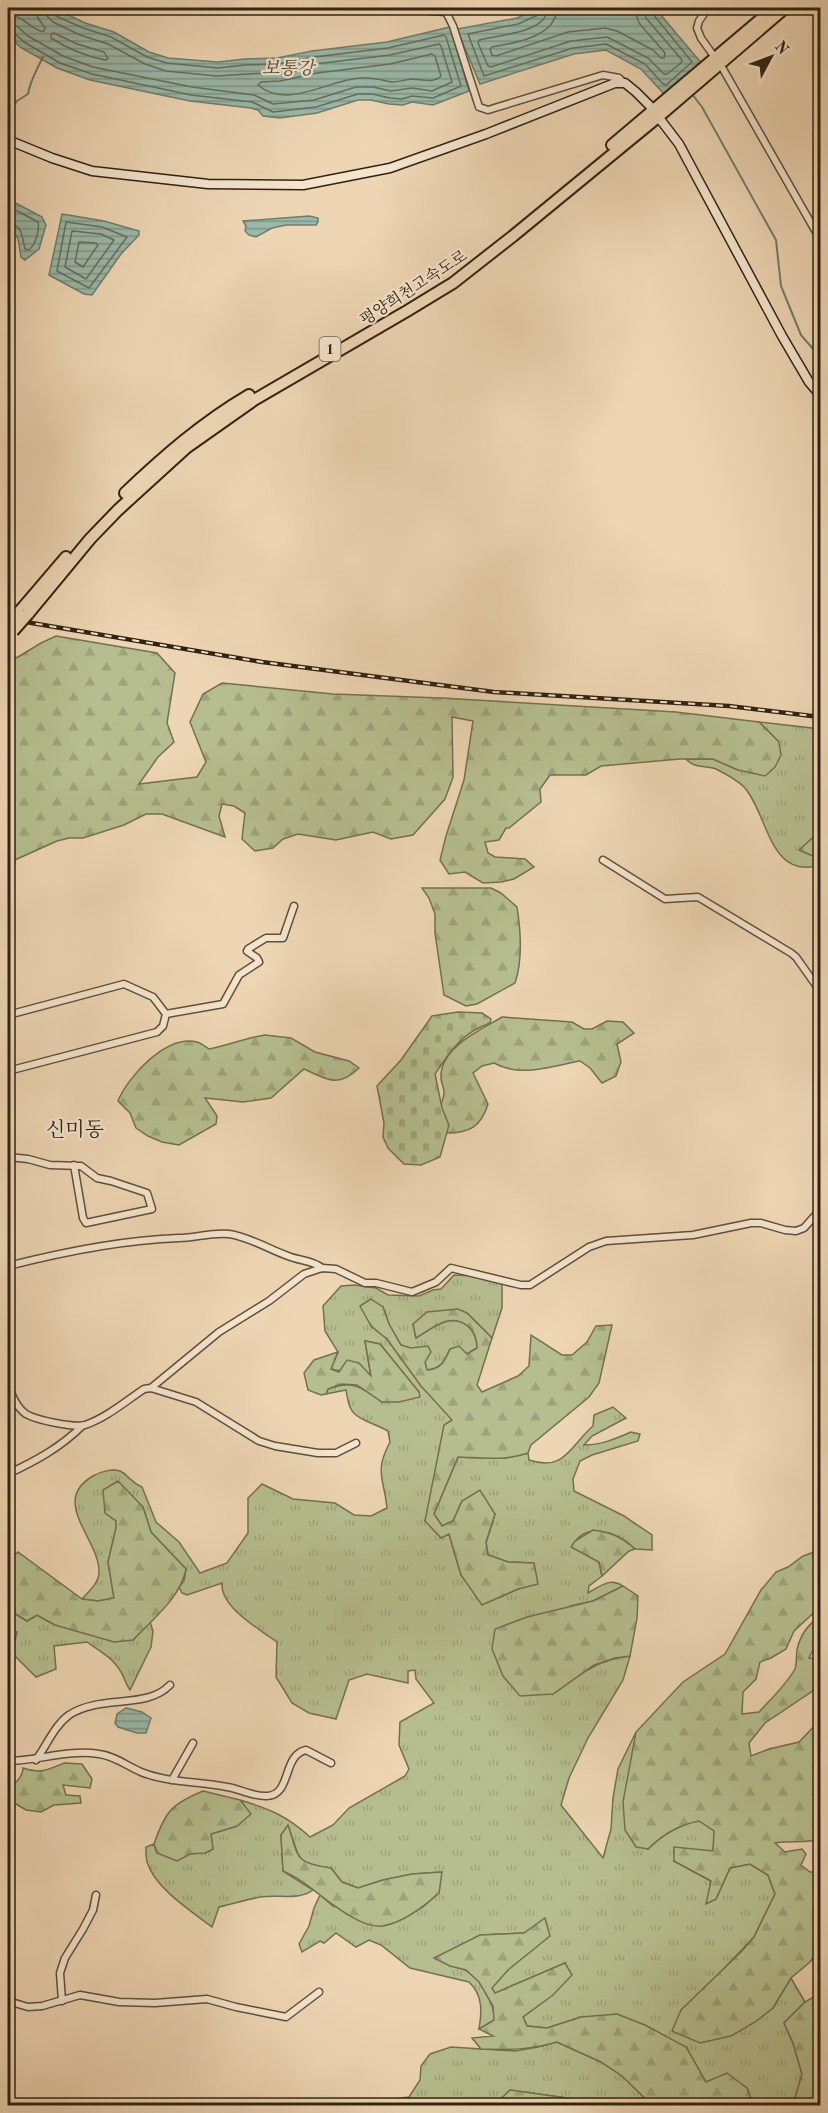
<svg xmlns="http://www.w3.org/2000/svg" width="828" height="2113" font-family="'Old Standard TT','Noto Serif KR',serif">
	<defs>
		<pattern id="grass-tufts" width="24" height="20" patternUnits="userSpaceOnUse" patternTransform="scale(1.5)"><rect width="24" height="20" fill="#b6be8f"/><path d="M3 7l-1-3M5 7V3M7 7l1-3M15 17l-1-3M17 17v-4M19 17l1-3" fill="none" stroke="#9da37a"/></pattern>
		<pattern id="forest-firs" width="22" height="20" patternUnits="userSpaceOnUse" patternTransform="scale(1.5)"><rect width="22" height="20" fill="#b6be8f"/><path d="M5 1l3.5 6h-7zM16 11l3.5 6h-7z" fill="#9da37a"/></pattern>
		<pattern id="cemetery-stones" width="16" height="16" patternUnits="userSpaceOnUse" patternTransform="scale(1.5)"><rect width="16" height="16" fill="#b6be8f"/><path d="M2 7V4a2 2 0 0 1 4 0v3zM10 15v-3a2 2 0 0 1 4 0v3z" fill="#9da37a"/></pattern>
		<pattern id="water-rules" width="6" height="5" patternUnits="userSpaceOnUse" patternTransform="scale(1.5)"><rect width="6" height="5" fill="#9ab9aa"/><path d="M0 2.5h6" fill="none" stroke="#7e9689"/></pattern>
	</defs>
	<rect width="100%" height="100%" fill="#eed6b4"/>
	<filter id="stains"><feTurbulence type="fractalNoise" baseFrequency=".00333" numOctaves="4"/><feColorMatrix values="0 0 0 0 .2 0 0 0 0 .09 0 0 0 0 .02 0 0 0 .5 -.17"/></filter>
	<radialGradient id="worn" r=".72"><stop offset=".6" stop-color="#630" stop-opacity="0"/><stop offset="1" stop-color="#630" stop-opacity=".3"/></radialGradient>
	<g fill="url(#grass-tufts)" stroke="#747050" stroke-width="1.5">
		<path d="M759 722 820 729V831L800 850 820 859V865C769 881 768 813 744 787 738 781 724 773 716 769 705 765 695 769 686 759H713L738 770 779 742Z"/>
		<path d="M454 1275 477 1276 502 1284V1308L492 1338 467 1313 413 1324 416 1338C433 1328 449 1312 468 1326 474 1332 477 1340 477 1348L467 1354 450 1349C444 1362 442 1369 426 1370 423 1357 413 1349 401 1345L389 1324 383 1307 371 1326 387 1339 421 1386 450 1415 452 1420 425 1521 449 1534 461 1575 499 1598 518 1589 537 1584 533 1563 508 1562 488 1555 486 1543 495 1514 462 1501 453 1521 442 1526 434 1514 458 1457C483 1458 504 1461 528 1453L529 1460C565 1472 570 1446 593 1426L594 1415 613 1407 626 1418 592 1436 584 1445C601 1445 615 1439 631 1432L640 1434 638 1441 592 1455 580 1461 573 1479 574 1491 624 1516 652 1535V1550L635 1549C618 1532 585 1520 572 1547L599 1562 602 1576 589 1586 588 1593C601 1586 610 1577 623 1586L593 1601 570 1606 553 1694C579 1675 598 1659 630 1656L623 1680 588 1738 569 1778 561 1805 603 1858 611 1829 613 1798 618 1769 636 1732 631 1767 648 1849C663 1834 678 1825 699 1820L715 1831 713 1851H699L674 1861 711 1881 707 1903 716 1899 730 1868 750 1864 768 1875 775 1894 754 1937 713 1980 773 2008 791 1978 805 2002 784 2023 793 2043 802 2074 793 2105H753L747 2088 706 2082 686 2047 581 2017 547 2028 527 2026 523 2017 536 2007 565 1963 494 1994 491 1988 508 1970 524 1933 480 1935 450 1966C455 1967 461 1968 465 1970 483 1978 493 2002 495 2020L479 2029C482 2012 483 1995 469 1982L410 1968 381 1945 369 1940 356 1947 336 1933 324 1943 320 1941 302 1952 299 1944 309 1926 314 1908 320 1895 333 1906 398 1921 423 1907 439 1893 441 1872 412 1874 383 1880 358 1888 342 1882 331 1868C292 1863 301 1857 288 1826L281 1835 283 1871 313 1890C298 1901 278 1894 261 1897 247 1899 234 1904 219 1907L212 1927C191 1911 155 1888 147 1862 146 1858 146 1852 146 1847L154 1844 157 1853H205L213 1849 211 1834 237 1826 250 1814 240 1800C270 1809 287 1816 310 1837L333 1825 349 1808 405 1776 409 1769 399 1745 400 1722 434 1703 416 1679 415 1670 408 1671V1683L367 1674 349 1680 336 1719 309 1713 292 1703 276 1677 277 1642C259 1629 220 1607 222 1583L187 1595 182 1593 179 1587 184 1581 186 1569 151 1532 143 1507 105 1512 116 1521V1528L108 1562 114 1598 98 1601 82 1599C89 1591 99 1583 99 1572 100 1540 49 1501 93 1476 100 1472 112 1468 120 1471 129 1475 130 1482 142 1487L156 1522 179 1542 200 1573 227 1563 248 1533V1498L262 1484 293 1499 335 1503 354 1515 371 1516 387 1508C384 1478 374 1472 390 1442L388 1431C377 1424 356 1420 351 1409 348 1404 347 1396 346 1390L326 1394 328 1389C353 1380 362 1387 382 1402L419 1392 380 1344 365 1341 371 1377 331 1369 338 1352 325 1331 323 1306 341 1286 355 1285 376 1288 388 1295 419 1296 433 1290 441 1289Z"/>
		<path d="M8 1609 27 1621 37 1615 55 1625 133 1640 150 1622 153 1631 151 1647 130 1690C125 1683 125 1678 121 1672 113 1658 100 1651 87 1642L54 1646 56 1669 36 1677 8 1649V1638L15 1641 17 1632 8 1628Z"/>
		<path d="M557 2042 601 2062 622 2076 652 2105H595L594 2102 510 2090 494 2105 372 2106 378 2101 409 2097 420 2080 421 2066 430 2054 451 2047 515 2051 538 2047Z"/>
	</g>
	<g fill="url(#forest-firs)" stroke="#747050" stroke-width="1.5">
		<path d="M56 636 157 653 175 673 167 723 174 742 158 757 139 784 197 777 206 762 190 722 203 694 222 683 333 694 441 698 676 712 759 722 779 742 781 755 775 767 765 776 738 770 713 759H680L601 766 586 775H550L540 789 541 802 509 828H506L499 840 485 842 488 853 495 857 525 859 534 867 514 879 501 882 483 883 465 872 449 874 440 860 446 836 464 780 473 721 452 717 453 777 445 799 413 835 391 839 373 832 336 840 298 834 283 839 273 848 255 851 242 839 245 813 234 806 222 804 219 816 225 837 162 814H146L124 825 83 838H69L57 841 8 863V663L41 643Z"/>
		<path d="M820 831V859L799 850Z"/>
		<path d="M422 888H491L501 893 517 907C521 932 523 959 515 983L477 1004 466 1006 444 995 435 933V914L429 898Z"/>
		<path d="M502 1017 572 1022 584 1029H592L607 1021 623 1022 634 1033 617 1044 621 1062 616 1076 602 1083 590 1068 580 1061C552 1066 521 1078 494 1063L482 1066 473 1073 488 1104C481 1127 469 1133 447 1133L434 1120C437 1112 443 1103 444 1094 445 1088 440 1082 441 1076 441 1047 481 1030 502 1017Z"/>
		<path d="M265 1035 291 1038 315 1052 349 1061 359 1068C337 1089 327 1079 304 1069L271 1098 243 1102 205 1098 217 1116 216 1124 179 1145 162 1142 148 1136 136 1128 130 1113 118 1101C128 1076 167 1034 197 1042 201 1043 206 1047 209 1049 229 1045 245 1038 265 1035Z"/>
		<path d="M371 1299 383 1307 389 1324 401 1345 411 1348 428 1346 431 1352 425 1362 427 1370C441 1369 445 1361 450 1349L459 1346 467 1354 477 1348C477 1340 474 1331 468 1326 449 1312 433 1328 416 1338L413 1324 427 1312 458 1309 467 1313 492 1338 477 1385 482 1392 518 1376 529 1366 531 1335 562 1355H572L587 1342 596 1326 612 1325 599 1383 589 1397 531 1445 528 1453C504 1461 483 1458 458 1457L434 1514 442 1526 453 1521 462 1501 480 1490 495 1514 486 1542 488 1555 508 1562 534 1563 538 1584 518 1589 482 1605 461 1575 449 1534 441 1538 425 1521 444 1425 452 1420 421 1386 387 1339 371 1326 360 1306Z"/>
		<path d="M365 1341 380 1344 419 1392 420 1397 399 1402H382L357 1385 341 1384 328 1389 326 1394 321 1395 308 1390 304 1373 314 1360 338 1352 331 1369 339 1372 347 1360 359 1363 371 1376Z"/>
		<path d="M118 1481 143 1507 151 1532 186 1569C181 1597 152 1620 133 1640L114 1642 55 1625 37 1615 27 1621 8 1609V1562L18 1552 82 1599 98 1601 114 1598 108 1562 116 1528V1521L105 1513 103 1490Z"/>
		<path d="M593 1530C610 1532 622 1537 635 1549L629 1551 602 1576 599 1562 571 1547 575 1541Z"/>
		<path d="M820 1550V1607L794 1631 786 1649 771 1658 760 1662 756 1679 743 1692 742 1714 759 1712C771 1699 786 1685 795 1669 797 1663 796 1657 797 1650 800 1636 808 1624 820 1617V1636L809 1658 820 1659V1686L765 1723 749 1743 751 1756 769 1749 799 1742 820 1720V1839C805 1844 790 1840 775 1843L785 1852 802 1849 806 1854 801 1865 810 1872H820V1948L810 1962 791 1978 773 2008 755 2022 731 2036 700 2043 672 2031 681 2010 741 1952 754 1937 775 1894 768 1875 750 1864 730 1868 716 1899 706 1904 711 1881 674 1861V1847L713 1851 714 1831 699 1821C678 1825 663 1834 648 1849L636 1847 625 1830 623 1802 636 1732 683 1682 725 1654 761 1590 776 1572 788 1567 803 1556Z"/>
		<path d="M623 1586 638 1596 637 1618 630 1656 615 1658 594 1665 553 1694 520 1696 503 1676 492 1649 495 1629 527 1617 593 1601Z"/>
		<path d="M64 1763 82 1764 92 1779 90 1788 63 1785 66 1795 80 1796 81 1803 54 1805 41 1812 26 1810 16 1804 8 1810V1789C15 1784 23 1777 23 1768 39 1774 48 1770 64 1763Z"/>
		<path d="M203 1791 240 1800 251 1814 237 1826 211 1834 213 1849 205 1853 190 1854 177 1861 157 1853 154 1844C165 1812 171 1804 203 1791Z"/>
		<path d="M288 1825C299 1858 294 1863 331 1868L342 1882 358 1888 383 1880 412 1874 442 1872 439 1893C423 1907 404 1922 383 1926 360 1930 321 1895 303 1882 297 1878 290 1874 283 1871L281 1835Z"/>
		<path d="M545 1918 550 1936 508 1970 492 1988 495 1993 565 1963 572 1975 553 1995 523 2017 527 2026 547 2028 581 2017 617 2014 645 2025 686 2047 706 2082 727 2073 747 2088 753 2105H652L622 2076 601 2062 557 2042C529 2050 510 2050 481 2049L472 2038 493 2036 479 2029 494 2020 493 2006 479 1982 466 1970 450 1966 434 1958 480 1935 524 1933Z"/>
		<path d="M820 1993V2105H793L802 2074 793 2043 784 2023 805 2002Z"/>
		<path d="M510 2090 595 2102V2105H494Z"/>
	</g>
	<path fill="url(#cemetery-stones)" stroke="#747050" stroke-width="1.5" d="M458 1012 482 1013 491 1019 490 1023C462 1033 451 1050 435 1074L442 1108 449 1125 440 1157 421 1165 404 1164 388 1148 383 1137 384 1123 377 1086 401 1060 432 1016Z"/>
	<g fill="url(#water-rules)" stroke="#707d6d" stroke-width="1.5">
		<path d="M8 8H54L85 23 114 32 149 52 168 58 218 62 245 59 277 58 312 51 387 42 450 27 469 91 433 105 412 102 403 105 389 104 371 100H358L317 113 280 118 263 116 258 110 251 108 190 101 90 80 57 68 20 47 8 35Z"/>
		<path d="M540 8H655L702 64 664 94 641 69 606 50 574 54 480 84 457 29 517 18Z"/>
		<path d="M8 199 42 217 46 225 39 249 25 260 21 257 18 239 13 230 8 231Z"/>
		<path d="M62 214 104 221 139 231V235L121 254 92 295 84 294 49 275Z"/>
		<path d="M309 216 318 218V222L316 225H286L272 228 256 237 249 235 245 231 246 226 243 221Z"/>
		<path d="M126 1708 142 1712 151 1718 146 1733H137L118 1727 115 1723 117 1714Z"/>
	</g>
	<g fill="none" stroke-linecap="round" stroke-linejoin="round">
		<g stroke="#666e5e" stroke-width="1.5">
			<path d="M541 8 538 15 518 24 468 34 484 76 573 48 606 44 645 64 663 84 666 85 692 62 652 13 651 8"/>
			<path d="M548 8C547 33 498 35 479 40L478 43 488 66 491 67 571 41 607 37 648 58 664 74H667L681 63 682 60 646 18 644 8"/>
			<path d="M557 8C556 37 515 43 492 47L490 49 492 55 496 56 568 32 605 28 617 31 653 50 661 58H664L665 53 639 23 634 8"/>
			<path d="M8 15C23 15 29 28 43 32L45 28 38 18 36 8"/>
			<path d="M8 24 17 26 28 36 63 56 93 67 192 87 254 95 273 104 314 100 356 87H373L391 91 412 88 432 91 452 82 441 46 439 44 390 55 315 64 280 72 217 76 166 71 145 64 108 44 80 35 53 22 47 16 45 8"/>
			<path d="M8 31 13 32 24 42 60 63 92 74 191 95 252 102 273 112 316 107 358 94H372L390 98 402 99 412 96 433 98 461 86 446 37 444 35 388 48 314 57 278 64 245 65 218 68 167 63 147 57 111 37 83 28 56 16 53 8"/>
			<path d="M54 33 77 44 104 52 108 59 105 60C85 56 68 49 51 38V34Z"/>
			<path d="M432 54 435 56 441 76C433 84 422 79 411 79 404 80 399 82 392 82 381 80 372 77 360 78 328 80 287 110 258 85L261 82 280 81 317 73 390 64Z"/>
			<path d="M8 206 38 222C40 230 35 245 29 250L25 249C22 239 23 222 8 225"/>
			<path d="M66 222 102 227 127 237 89 288 57 271Z"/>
			<path d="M72 231 101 234 114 240 86 279 65 267Z"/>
			<path d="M79 242 96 243 98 245 83 267 75 262Z"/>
		</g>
		<g stroke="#707d6d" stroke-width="2">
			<path d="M692 94 702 107 776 240 781 286 801 335 820 357"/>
			<path d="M8 114 17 101 28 94C30 81 37 69 43 57"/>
		</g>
		<g stroke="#604f3a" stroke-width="9">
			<g id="minor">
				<path d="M419 8 429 11 446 12"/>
				<path d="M456 8 446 12 453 26 479 107 488 110 603 75 619 78 624 83"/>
				<path d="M708 8 699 21 697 28 701 38 723 69 820 239"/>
				<path d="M603 860 665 899 698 897 791 953 796 957 820 991"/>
				<path d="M166 1014 223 1004 239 975 259 962 257 958 247 951 248 949 266 938H283L294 906"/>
				<path d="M8 1015 124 984 153 997 166 1014 163 1026 157 1032 8 1071"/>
				<path d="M8 1157 28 1159 50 1165 81 1166 97 1178 111 1181 147 1193 152 1209 86 1223 83 1218 74 1165"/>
				<path d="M8 1266C63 1252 122 1240 179 1238 195 1238 212 1232 229 1234 250 1237 268 1249 288 1256 300 1261 312 1260 322 1268"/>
				<path d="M8 1383C11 1394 16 1407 26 1414 36 1420 74 1428 85 1425 106 1418 126 1401 144 1389L151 1388 196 1402 259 1441 275 1446 318 1453H336L356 1443"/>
				<path d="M151 1388 219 1332 269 1301 304 1274 322 1268 336 1269 365 1283H376L412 1292 436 1282 451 1268 521 1285H530L589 1247 606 1241 693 1235 751 1223H761L785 1230 796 1231 804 1228 820 1210"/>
				<path d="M8 1474C35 1461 60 1448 82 1426"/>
				<path d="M36 1760C47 1745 54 1726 69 1715 101 1694 146 1710 170 1685"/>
				<path d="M8 1761C38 1761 68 1749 99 1754 115 1756 127 1766 141 1772 168 1783 199 1781 227 1787 241 1789 253 1797 267 1796 292 1795 282 1755 306 1750L331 1763"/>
				<path d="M172 1780 193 1743"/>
				<path d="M8 1871 10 1870"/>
				<path d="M8 2001 28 2007 42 2006 80 1995 119 2002 155 2003 207 1999 236 2007 286 2017 319 1992"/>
				<path d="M62 2001 60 1973 65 1958 83 1929 93 1910 96 1895"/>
			</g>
		</g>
		<g stroke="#312212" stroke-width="11">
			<path id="secondary" d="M8 140 52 158 92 171 208 184 303 185 390 168 486 134 615 83H625L636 92 650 106 679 144 782 336 809 382 820 395"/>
		</g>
		<g stroke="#312212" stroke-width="14">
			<g id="motorway">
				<path d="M612 145 774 8"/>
				<path d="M125 493C164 456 203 422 249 395"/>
				<path d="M19 612 66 557"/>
				<path d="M28 614 90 539 118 510 186 448 254 400 407 311 453 283 513 236 664 112 785 8"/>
			</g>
		</g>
		<use href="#minor" stroke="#f4e4ce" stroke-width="6"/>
		<use href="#secondary" stroke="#f4e4ce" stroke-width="8"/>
		<use href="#motorway" stroke="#eed6b4" stroke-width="10"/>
		<g stroke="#312212" stroke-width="4.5">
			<path id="rail" d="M8 619 262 662 494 692 729 706 820 717"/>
		</g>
		<use href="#rail" stroke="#f4e4ce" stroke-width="2" stroke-dasharray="7" stroke-linecap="butt"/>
		<g stroke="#312212" stroke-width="14" stroke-linecap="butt">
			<g id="motorway-bridge">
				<path d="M8 626 19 612"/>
				<path d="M13 631 28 614"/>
			</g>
		</g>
		<use href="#motorway-bridge" stroke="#eed6b4" stroke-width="10"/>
	</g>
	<g text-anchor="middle" stroke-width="4.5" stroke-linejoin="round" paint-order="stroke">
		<rect fill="#f4e4ce" stroke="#6c5c4a" stroke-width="1.5" x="319.5" y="337" width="21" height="24" rx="4.5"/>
		<g font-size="15" font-weight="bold" fill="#312212">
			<text x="330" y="354">1</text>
		</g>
		<g font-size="16" fill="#312212" stroke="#f4e4ce">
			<text transform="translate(413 287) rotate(-33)" y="6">평양희천고속도로</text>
		</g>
		<g font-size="18" font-style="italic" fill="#504f40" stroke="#f4e4ce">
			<text x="288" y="74">보통강</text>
		</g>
		<g font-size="20" fill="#312212" stroke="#f4e4ce">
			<text x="75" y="1136">신미동</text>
		</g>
	</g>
	<rect width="828" height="2113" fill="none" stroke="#eed6b4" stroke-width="30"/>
	<rect x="9" y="9" width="810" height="2095" fill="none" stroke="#312212" stroke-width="3"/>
	<rect x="15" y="15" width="798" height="2083" fill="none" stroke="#312212" stroke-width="1.5"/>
	<g transform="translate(771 57) rotate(49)" stroke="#f4e4ce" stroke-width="4.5" paint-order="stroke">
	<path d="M0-4.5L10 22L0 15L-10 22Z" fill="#312212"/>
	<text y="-9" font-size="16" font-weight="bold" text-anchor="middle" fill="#312212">N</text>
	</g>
	<rect width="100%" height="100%" filter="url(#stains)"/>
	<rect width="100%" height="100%" fill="url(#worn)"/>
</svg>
